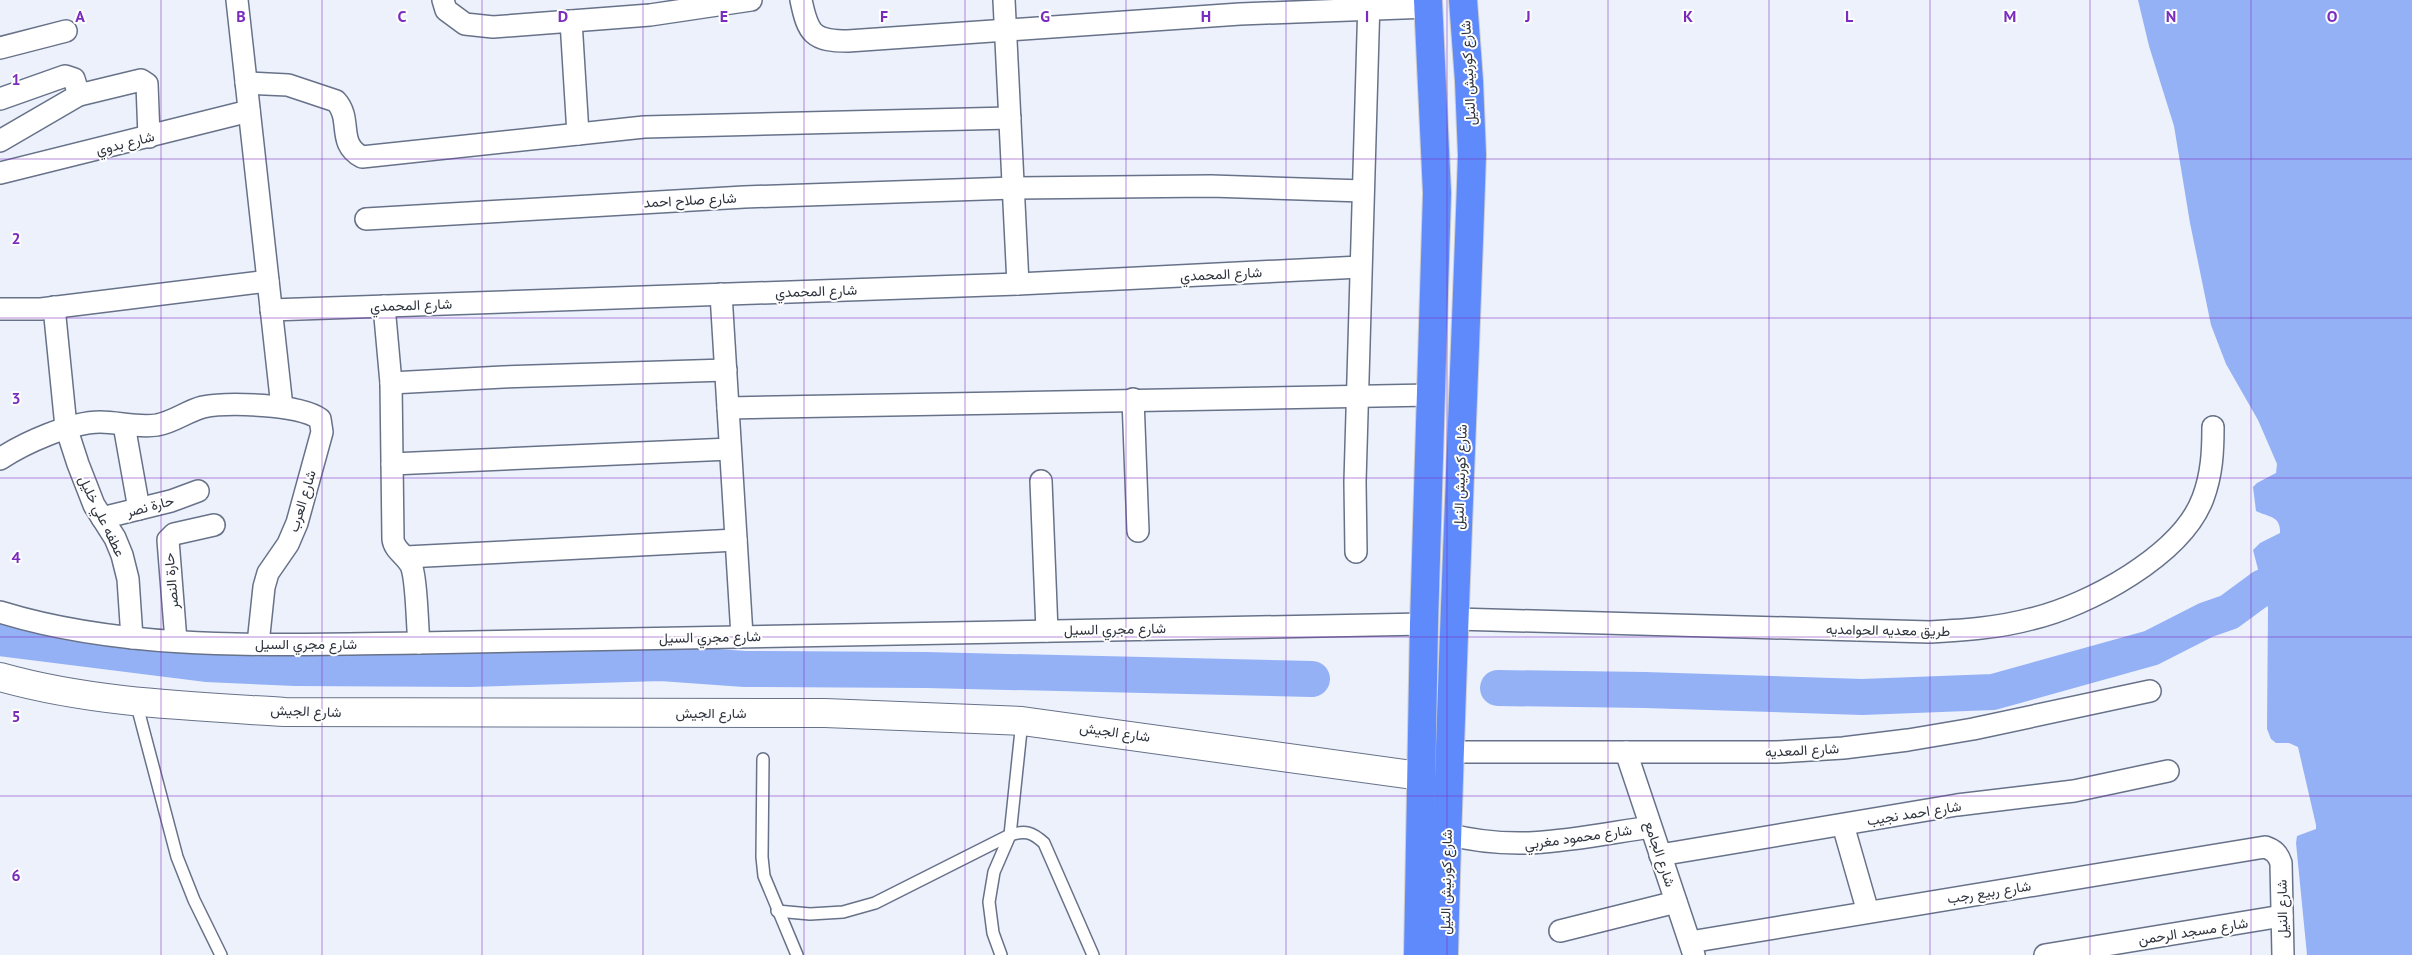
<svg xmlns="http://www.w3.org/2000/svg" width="2412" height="955" font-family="'PT Sans',Vazirmatn,sans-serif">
<rect width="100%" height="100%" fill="#ecf1fc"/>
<path fill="#94b1f6" d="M2138,0H2412V955H2307L2296,843L2297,836L2316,829V825L2298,747L2289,743H2276L2271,739L2267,729L2268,608L2253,550L2260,543L2280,533C2281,515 2267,517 2256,511L2253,487L2257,483L2276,473L2277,464L2258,420L2226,364L2211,325L2190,223L2174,126L2149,46Z"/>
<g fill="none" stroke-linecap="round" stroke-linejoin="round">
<g stroke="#94b1f6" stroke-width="36">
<polyline points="0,638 206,664 296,668 470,669 661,663 745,669 926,670 1312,679"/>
<polyline points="1498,688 1645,690 1862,697 1993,692 2151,648 2206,620 2229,612 2263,587"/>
</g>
<defs>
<g id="lane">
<polyline points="136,702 177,857 194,900 221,955"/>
<polyline points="763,759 762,857 764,876 797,955"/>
<path d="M777,911L810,914L843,912L875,903L1010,835C1025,830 1032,832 1044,843L1093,955"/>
<polyline points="1001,955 993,933 989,902 994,872 1010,835 1022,721"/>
</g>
<g id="street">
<polyline points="237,0 282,407"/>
<polyline points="443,0 446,10 465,24 493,27 650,15 751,0"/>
<path d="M801,0C808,34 813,41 848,41L1240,14L1429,7"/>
<polyline points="1004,0 1018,284"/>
<polyline points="571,21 578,134"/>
<polyline points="0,48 66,31"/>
<path d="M246,83L288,85L336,101C353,120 336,143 362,157L644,127L1010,118"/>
<polyline points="0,99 65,76 74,79 79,95"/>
<polyline points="0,141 79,95 141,80 147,84 149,137"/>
<polyline points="0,173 249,111"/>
<polyline points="366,219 744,197 1013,188 1211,186 1363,191"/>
<polyline points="721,294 742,636"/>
<polyline points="384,306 391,383"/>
<polyline points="54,307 66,427 78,464 94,505 115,538 122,555 128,579 132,638"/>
<polyline points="0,309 41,309 268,281"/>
<polyline points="271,310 1018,284 1360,267"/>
<polyline points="1133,399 1138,531"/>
<polyline points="728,408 1430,395"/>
<polyline points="124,425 139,509"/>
<path d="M0,459C24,443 71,422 100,422C119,422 137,428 157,425C174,422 187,411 203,407C228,402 299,404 320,419L322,432L297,523L288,544L268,573L264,587L258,644"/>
<polyline points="392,464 730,449"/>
<polyline points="1041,481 1047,631"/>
<polyline points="102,518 171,501 198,491"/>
<polyline points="1356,552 1355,482 1369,0"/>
<polyline points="406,557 736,540"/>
<path d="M0,612C133,653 282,644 419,643L1424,624"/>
<path d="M1456,619L1930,632C1964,630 1998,628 2031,619C2088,606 2182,555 2203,498C2212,474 2213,451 2213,427"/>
<polyline points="176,641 168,540 174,534 214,525"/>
<path d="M419,643C417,624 417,584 412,568C408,556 394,551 393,539L391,383L503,377L726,370"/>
<polyline points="1448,752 1777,752 1843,748 1908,740 1973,729 2150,691"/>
<polyline points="1626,752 1694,955"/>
<polyline points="1843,825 1868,912"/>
<path d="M1447,834C1520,853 1577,838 1650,827"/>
<polyline points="1660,855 1957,805 2074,791 2168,771"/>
<polyline points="1560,931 1676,902"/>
<path d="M1690,942L2265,847C2274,850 2278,854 2281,863L2283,955"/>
<polyline points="2045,955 2282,916"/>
</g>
<path id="secondary" d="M0,677C92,703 190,706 285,712L825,713L1022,721L1420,776"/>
<g id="highway">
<polyline points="1418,955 1424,624 1437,193 1428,0"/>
<path d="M1444,955C1450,688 1463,422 1472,155L1469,81L1463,0"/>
</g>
</defs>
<use href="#lane" stroke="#677289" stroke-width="14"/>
<use href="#street" stroke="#677289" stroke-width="24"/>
<use href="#secondary" stroke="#677289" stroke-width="30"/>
<use href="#highway" stroke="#cdced0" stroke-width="30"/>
<use href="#lane" stroke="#fff" stroke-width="11"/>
<use href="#street" stroke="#fff" stroke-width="21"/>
<use href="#secondary" stroke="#fff" stroke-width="28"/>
<use href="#highway" stroke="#5e8afb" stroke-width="28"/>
</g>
<path fill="none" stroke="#7b2cbf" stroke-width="1" stroke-opacity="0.55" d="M161,0V955M322,0V955M482,0V955M643,0V955M804,0V955M965,0V955M1126,0V955M1286,0V955M1447,0V955M1608,0V955M1769,0V955M1930,0V955M2090,0V955M2251,0V955M0,159H2412M0,318H2412M0,478H2412M0,637H2412M0,796H2412"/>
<g text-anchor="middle" stroke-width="4" stroke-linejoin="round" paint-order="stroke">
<g font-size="14" fill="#2d323c" stroke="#fefefe">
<text transform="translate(1468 73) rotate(-93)" y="5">شارع كورنيش النيل</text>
<text transform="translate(125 143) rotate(-14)" y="5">شارع بدوي</text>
<text transform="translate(690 200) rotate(-3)" y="5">شارع صلاح احمد</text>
<text transform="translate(1221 274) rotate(-3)" y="5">شارع المحمدي</text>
<text transform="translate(816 291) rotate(-2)" y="5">شارع المحمدي</text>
<text transform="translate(411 305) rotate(-2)" y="5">شارع المحمدي</text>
<text transform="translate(1460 477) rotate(-88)" y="5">شارع كورنيش النيل</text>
<text transform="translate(302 501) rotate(-73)" y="5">شارع العرب</text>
<text transform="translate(150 506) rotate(-15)" y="5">حارة نصر</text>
<text transform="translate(102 516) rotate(64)" y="5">عطفه علي خليل</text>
<text transform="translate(171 581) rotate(-95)" y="5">حارة النصر</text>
<text transform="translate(1115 629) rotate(-1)" y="5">شارع مجري السيل</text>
<text transform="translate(1888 630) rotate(1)" y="5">طريق معديه الحوامديه</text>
<text transform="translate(710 637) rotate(-1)" y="5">شارع مجري السيل</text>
<text x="306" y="649">شارع مجري السيل</text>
<text transform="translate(306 711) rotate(2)" y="5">شارع الجيش</text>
<text x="711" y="718">شارع الجيش</text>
<text transform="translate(1115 732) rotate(8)" y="5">شارع الجيش</text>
<text transform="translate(1802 750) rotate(-3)" y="5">شارع المعديه</text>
<text transform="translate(1914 813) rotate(-9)" y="5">شارع احمد نجيب</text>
<text transform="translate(1578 837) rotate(-8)" y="5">شارع محمود مغربي</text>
<text transform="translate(1660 854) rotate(71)" y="5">شارع الجامع</text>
<text transform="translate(1446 882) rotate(-89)" y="5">شارع كورنيش النيل</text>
<text transform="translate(1989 892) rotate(-9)" y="5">شارع ربيع رجب</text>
<text transform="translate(2282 909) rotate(-91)" y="5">شارع النيل</text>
<text transform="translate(2193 931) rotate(-9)" y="5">شارع مسجد الرحمن</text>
</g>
</g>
<g font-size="16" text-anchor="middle" font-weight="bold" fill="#7b2cbf" stroke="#fefefe" stroke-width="4" stroke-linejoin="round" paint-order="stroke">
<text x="80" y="22">A</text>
<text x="241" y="22">B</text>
<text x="402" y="22">C</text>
<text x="563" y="22">D</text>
<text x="724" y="22">E</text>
<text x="884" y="22">F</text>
<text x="1045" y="22">G</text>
<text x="1206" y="22">H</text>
<text x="1367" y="22">I</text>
<text x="1528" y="22">J</text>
<text x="1688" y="22">K</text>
<text x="1849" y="22">L</text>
<text x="2010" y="22">M</text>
<text x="2171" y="22">N</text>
<text x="2332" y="22">O</text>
<text x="16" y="85">1</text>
<text x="16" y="244">2</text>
<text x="16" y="404">3</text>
<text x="16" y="563">4</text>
<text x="16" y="722">5</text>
<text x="16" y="881">6</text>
</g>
</svg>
